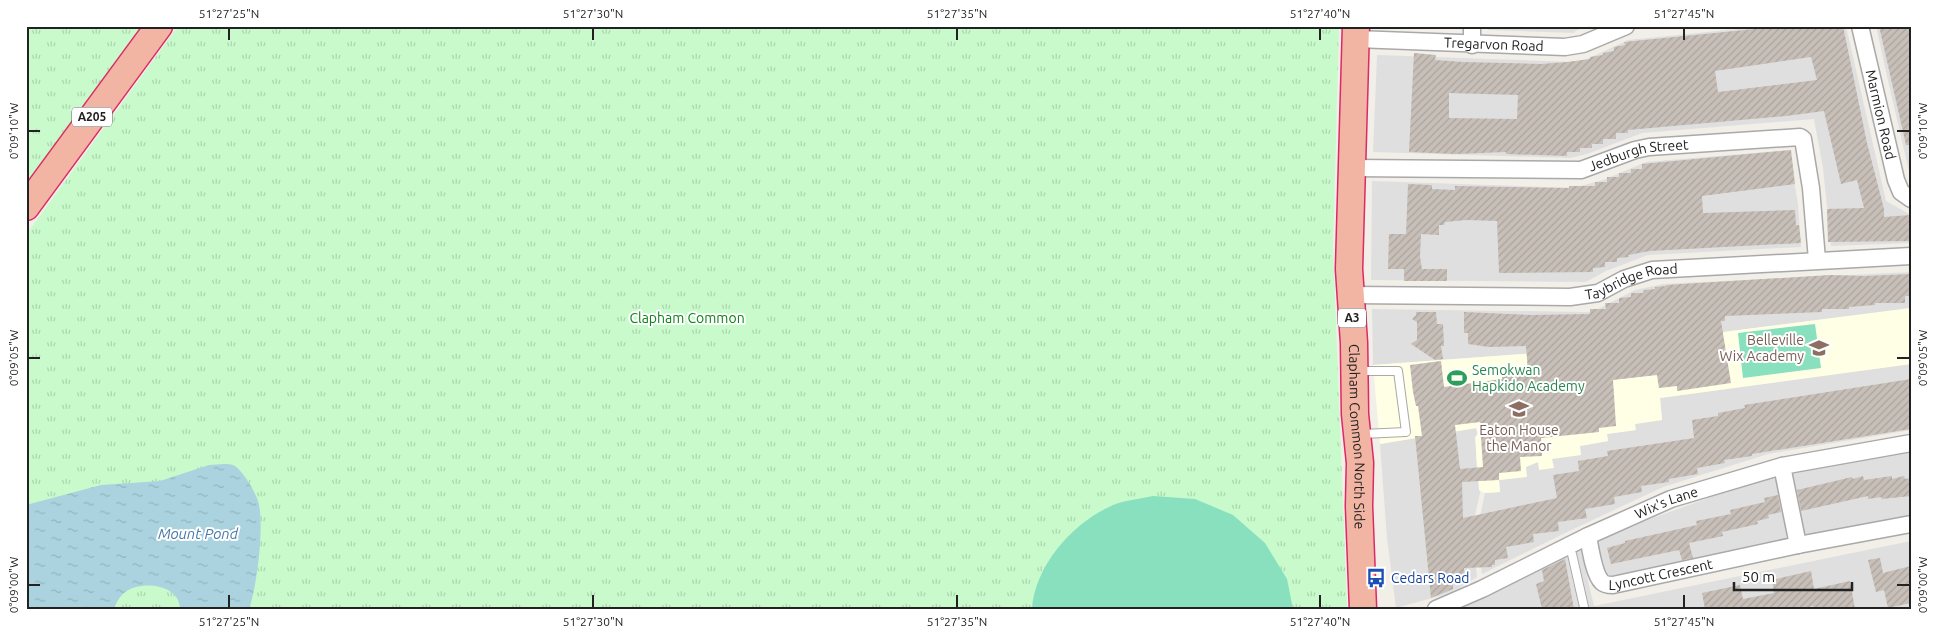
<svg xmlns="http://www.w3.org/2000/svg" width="1937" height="635" font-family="Ubuntu,sans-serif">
<defs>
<pattern id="park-tufts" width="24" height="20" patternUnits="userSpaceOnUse" patternTransform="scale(1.25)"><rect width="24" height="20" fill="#c8facc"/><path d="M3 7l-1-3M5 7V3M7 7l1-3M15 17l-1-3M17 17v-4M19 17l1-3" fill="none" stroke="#acd6af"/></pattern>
<pattern id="water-ripples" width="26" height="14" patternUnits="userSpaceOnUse" patternTransform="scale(1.25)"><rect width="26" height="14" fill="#aad3df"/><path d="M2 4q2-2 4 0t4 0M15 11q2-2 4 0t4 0" fill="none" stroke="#92b5bf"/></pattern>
<pattern id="building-hatch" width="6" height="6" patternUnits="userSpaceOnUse" patternTransform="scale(1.25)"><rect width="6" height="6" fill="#c7bfb8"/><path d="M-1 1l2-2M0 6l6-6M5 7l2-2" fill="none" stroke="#aba49e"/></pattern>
</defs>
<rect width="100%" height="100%" fill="#f2efe9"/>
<g fill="#e0dfdf">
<polygon points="1488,26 1586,26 1574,32 1574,33 1488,30"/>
<polygon points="1767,26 1846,26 1886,201 1911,215 1911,243 1831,246 1823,168 1814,119 1642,133 1587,154 1570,158 1373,152 1377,55 1575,62 1587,59 1628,40"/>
<polygon points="1876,26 1911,26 1911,180 1886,72"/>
<polygon points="1789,150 1798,204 1801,247 1648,255 1606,271 1586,282 1371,280 1372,181 1573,188 1603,180 1646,162"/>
<polygon points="1911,272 1911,308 1591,349 1373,365 1372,309 1587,312 1594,311 1635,290 1663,284"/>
<polygon points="1911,364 1911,430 1768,454 1663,487 1565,533 1482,574 1477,531 1485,493 1500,492 1499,480 1526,477 1525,467 1538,462 1553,468 1552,459 1580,446 1608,441 1607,434 1635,430 1635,424 1662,420 1660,398"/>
<polygon points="1477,428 1476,459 1480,493 1472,529 1477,577 1459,588 1443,595 1396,608 1387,538 1380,444"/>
<polygon points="1904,450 1911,452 1911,518 1802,537 1789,476 1794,468"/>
<polygon points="1775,471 1790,527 1784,542 1611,576 1603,571 1595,549 1600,541 1650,519 1703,500"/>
<polygon points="1911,541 1911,609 1453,609 1580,547 1594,606"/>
</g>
<polygon fill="#ffffe5" points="1911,308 1911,364 1660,398 1662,420 1635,424 1636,430 1607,434 1608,441 1580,446 1581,455 1552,459 1554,468 1539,470 1538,462 1526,467 1527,477 1499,480 1500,492 1485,493 1479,490 1475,437 1478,434 1476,428 1380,444 1373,365 1591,349"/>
<g fill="url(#park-tufts)">
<polygon points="26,26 147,26 26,195"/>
<polygon points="178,26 1339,26 1333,246 1347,609 26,609 26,235"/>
</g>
<g fill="#88e0be">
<polygon points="1815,324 1821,368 1743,378 1738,333"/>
<path d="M1153,496L1195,499L1233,515L1265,543L1287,579L1293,609H1032C1035,565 1073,523 1111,506C1124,500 1140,499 1153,496Z"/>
</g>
<path fill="url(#water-ripples)" d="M224,464C227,464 231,464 235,466C243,471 258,496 259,505C264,529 257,586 249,609H180C180,584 141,580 125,592C120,596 116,603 114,609H26V505L101,485L160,481L209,465Z"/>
<g fill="url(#building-hatch)" fill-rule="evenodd">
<path d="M1785,26H1843L1867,143L1884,209V217L1911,215V241L1828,242L1827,209L1864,208L1857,180L1841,184L1824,111L1786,116L1628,130V133H1616V139H1603V144H1592V148H1580V152H1567V156L1506,154V152L1455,154L1409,152L1414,53L1436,55L1435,60L1463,62L1541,64L1567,62L1590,59V57L1603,55V53L1614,51V47L1625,45L1624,42ZM1811,57L1817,80L1718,92L1715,71ZM1449,93L1518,95L1517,119L1449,118Z"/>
<polygon points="1879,26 1911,26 1911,145 1906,145"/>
<polygon points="1791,150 1795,184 1702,196 1703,213 1795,210 1796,225 1799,225 1801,243 1650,251 1628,255 1629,257 1617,258 1617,262 1605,262 1605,267 1593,268 1593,272 1499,273 1497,221 1467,220 1445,222 1444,225 1439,225 1439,235 1421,234 1420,257 1422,269 1447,269 1447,281 1404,281 1404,269 1388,269 1389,234 1406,234 1408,184 1432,185 1432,189 1455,190 1455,186 1569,188 1569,186 1595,186 1595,182 1607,182 1607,177 1619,177 1619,173 1631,173 1631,169 1642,169 1642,164"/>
<path d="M1911,274V296H1905V303H1875V305L1849,307V309H1822V312L1725,316V321H1721L1731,383L1677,391V386L1659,388L1657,375L1613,380L1616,426L1599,428V432L1541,438L1542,456L1520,457L1521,471L1499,473V480L1462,482L1463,518L1557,498L1553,475L1579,471L1578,461L1608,456L1607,451L1694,438L1692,420L1718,416V413L1745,408L1744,405L1911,379V429L1752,454V456L1724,460L1725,463L1697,468L1698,474L1669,479V482L1641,486L1642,492L1614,497L1615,504L1585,509L1587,518L1558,522L1559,531L1533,534L1534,542L1506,547L1508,558L1495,560V565H1492V567L1464,568L1465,583L1453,584V589L1431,598L1415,436H1422L1418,406H1416L1413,392L1410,365L1441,361L1444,387L1502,379V376L1528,372L1526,346L1489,347L1468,344V333H1464V312L1530,315L1590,314V309H1606L1605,303H1619V298L1631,297V293H1643L1644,290L1655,289V287L1666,286V285L1830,275L1865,276ZM1480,422L1483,467L1460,469L1455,425Z"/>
<polygon points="1416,312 1436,312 1437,324 1443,324 1444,346 1441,346 1443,359 1435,360 1411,344 1417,340 1417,322 1412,319 1416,315"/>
<polygon points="1863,476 1864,480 1892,476 1892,479 1904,476 1905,479 1911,478 1911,496 1882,499 1881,497 1868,499 1868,496 1801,511 1797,490 1852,477 1853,479"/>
<polygon points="1778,495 1781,512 1768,515 1769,518 1757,521 1758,524 1722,532 1723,536 1689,543 1693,558 1682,560 1679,550 1611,564 1607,548 1625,543 1625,541 1697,525 1696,521 1731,514 1730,510 1765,502 1764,498"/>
<polygon points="1880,558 1883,573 1911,566 1911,603 1888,608 1884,590 1876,592 1868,560"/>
<polygon points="1565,559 1574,609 1542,609 1536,584 1544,581 1542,570"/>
<polygon points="1811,571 1814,589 1850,581 1855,609 1814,609 1813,606 1801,609 1705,609 1702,593 1740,585 1743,599 1774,593 1772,580"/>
</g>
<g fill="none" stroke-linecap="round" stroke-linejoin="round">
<defs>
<g id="service">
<polyline points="1358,371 1398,371 1406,432 1362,434"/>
<polyline points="1567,546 1572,554 1584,607"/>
</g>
<g id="minor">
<polyline points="1472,26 1472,45"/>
<path id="s1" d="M1860,26L1896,180L1901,192L1911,199"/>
<path id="s2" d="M1356,39L1565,47L1583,44L1626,26"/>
<path id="s3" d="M1352,168L1581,170L1635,150L1649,147L1800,137L1803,139L1811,188L1817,260"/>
<path id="s4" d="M1350,295L1570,297L1598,293L1624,279L1652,270L1911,256"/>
<path id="s5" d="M1588,536C1590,547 1594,575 1602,582C1605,585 1609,585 1613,585L1798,545L1782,466"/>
<polyline points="1798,545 1911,524"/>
<path id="s6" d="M1436,609L1482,589L1588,536L1671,499L1782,466L1911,443"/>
</g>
<g id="trunk">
<path id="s7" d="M1356,26L1349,269L1354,343L1355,414L1360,463L1359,506L1363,609"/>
<polyline points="26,207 159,26"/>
</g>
</defs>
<use href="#service" stroke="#a9a9a9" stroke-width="10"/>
<use href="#minor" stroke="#a9a9a9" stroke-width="19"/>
<use href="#trunk" stroke="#dc2a67" stroke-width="29"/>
<use href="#service" stroke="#fff" stroke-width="8"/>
<use href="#minor" stroke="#fff" stroke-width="16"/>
<use href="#trunk" stroke="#f2b4a3" stroke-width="26"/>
</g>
<path fill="none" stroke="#222" stroke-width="2" d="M229,28V40M593,28V40M957,28V40M1320,28V40M1684,28V40M28,131H40M1897,131H1910M28,358H40M1897,358H1910M28,585H40M1897,585H1910M229,595V608M593,595V608M957,595V608M1320,595V608M1684,595V608"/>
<defs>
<symbol id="school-bare" viewBox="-9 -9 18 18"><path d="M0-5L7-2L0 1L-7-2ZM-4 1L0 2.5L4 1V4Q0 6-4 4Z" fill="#8d6e63" stroke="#fff" stroke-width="2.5" paint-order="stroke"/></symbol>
<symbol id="stadium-bare" viewBox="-9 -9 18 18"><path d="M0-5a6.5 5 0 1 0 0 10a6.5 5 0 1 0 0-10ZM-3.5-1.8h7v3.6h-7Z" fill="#2e9e5b" stroke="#fff" stroke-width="2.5" paint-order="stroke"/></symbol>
<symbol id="bus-bare" viewBox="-9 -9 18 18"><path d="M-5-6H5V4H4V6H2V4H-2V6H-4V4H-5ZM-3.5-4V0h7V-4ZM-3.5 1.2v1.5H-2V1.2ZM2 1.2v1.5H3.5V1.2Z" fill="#1a4fb4" stroke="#fff" stroke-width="2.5" paint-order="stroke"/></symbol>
</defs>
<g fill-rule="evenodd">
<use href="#school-bare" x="1805" y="334" width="28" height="28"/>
<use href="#stadium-bare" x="1443" y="364" width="28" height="28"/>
<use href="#school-bare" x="1505" y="395" width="28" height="28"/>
<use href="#bus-bare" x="1362" y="564" width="28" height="28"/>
</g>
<g text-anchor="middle" stroke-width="4" stroke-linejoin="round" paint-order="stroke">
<g fill="#fff" stroke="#646464" stroke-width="1">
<rect x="72" y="107.5" width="40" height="19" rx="4"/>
<rect x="1338" y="308.5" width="28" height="19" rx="4"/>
</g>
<g font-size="12" font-weight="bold" fill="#222">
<text x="92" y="121">A205</text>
<text x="1352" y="322">A3</text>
</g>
<g font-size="14" fill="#222" stroke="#fff">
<text dy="5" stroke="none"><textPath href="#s2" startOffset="138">Tregarvon Road</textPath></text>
<text dy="5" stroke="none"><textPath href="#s1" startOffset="91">Marmion Road</textPath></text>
<text dy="5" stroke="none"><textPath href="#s3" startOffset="289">Jedburgh Street</textPath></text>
<text dy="5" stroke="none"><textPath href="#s4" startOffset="284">Taybridge Road</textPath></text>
<text dy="5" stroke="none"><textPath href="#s7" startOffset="411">Clapham Common North Side</textPath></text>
<text dy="5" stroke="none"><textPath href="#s6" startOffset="254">Wix's Lane</textPath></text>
<text dy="5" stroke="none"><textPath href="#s5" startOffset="109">Lyncott Crescent</textPath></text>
</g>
<g font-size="14" fill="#0c8416" stroke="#fff">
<text x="687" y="323">Clapham Common</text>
</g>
<g font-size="14" fill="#785e54" stroke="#fff" text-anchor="end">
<text x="1804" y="345">Belleville<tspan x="1804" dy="16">Wix Academy</tspan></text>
<text x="1519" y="435" text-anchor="middle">Eaton House<tspan x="1519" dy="16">the Manor</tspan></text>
</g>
<g font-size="14" fill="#27864d" stroke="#fff" text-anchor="start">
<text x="1472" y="375">Semokwan<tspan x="1472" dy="16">Hapkido Academy</tspan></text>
</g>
<g font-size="14" fill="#164399" stroke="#fff" text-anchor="start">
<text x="1391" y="583">Cedars Road</text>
</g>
<g font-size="15" font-style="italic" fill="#4a7aab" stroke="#fff">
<text x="198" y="539">Mount Pond</text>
</g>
</g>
<rect width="1937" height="635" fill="none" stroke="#ffffff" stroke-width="55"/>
<path d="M1734 582v8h118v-8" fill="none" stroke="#222222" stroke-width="2.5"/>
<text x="1742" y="582" font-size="15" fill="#222222" stroke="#ffffff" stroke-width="4" paint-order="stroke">50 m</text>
<rect x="28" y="28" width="1882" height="580" fill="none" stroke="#222" stroke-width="2"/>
<g font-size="12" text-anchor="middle" fill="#222">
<text x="229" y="18">51°27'25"N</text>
<text x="593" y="18">51°27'30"N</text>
<text x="957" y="18">51°27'35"N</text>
<text x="1320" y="18">51°27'40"N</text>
<text x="1684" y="18">51°27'45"N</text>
<text transform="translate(1923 131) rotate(-90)" y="4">0°09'10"W</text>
<text transform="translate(14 131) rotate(-90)" y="4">0°09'10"W</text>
<text transform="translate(1923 358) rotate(-90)" y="4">0°09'05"W</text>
<text transform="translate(14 358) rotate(-90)" y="4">0°09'05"W</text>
<text transform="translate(1923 585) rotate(-90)" y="4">0°09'00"W</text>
<text transform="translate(14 585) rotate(-90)" y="4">0°09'00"W</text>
<text x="229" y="626">51°27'25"N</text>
<text x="593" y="626">51°27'30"N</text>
<text x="957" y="626">51°27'35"N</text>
<text x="1320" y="626">51°27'40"N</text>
<text x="1684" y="626">51°27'45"N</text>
</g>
</svg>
